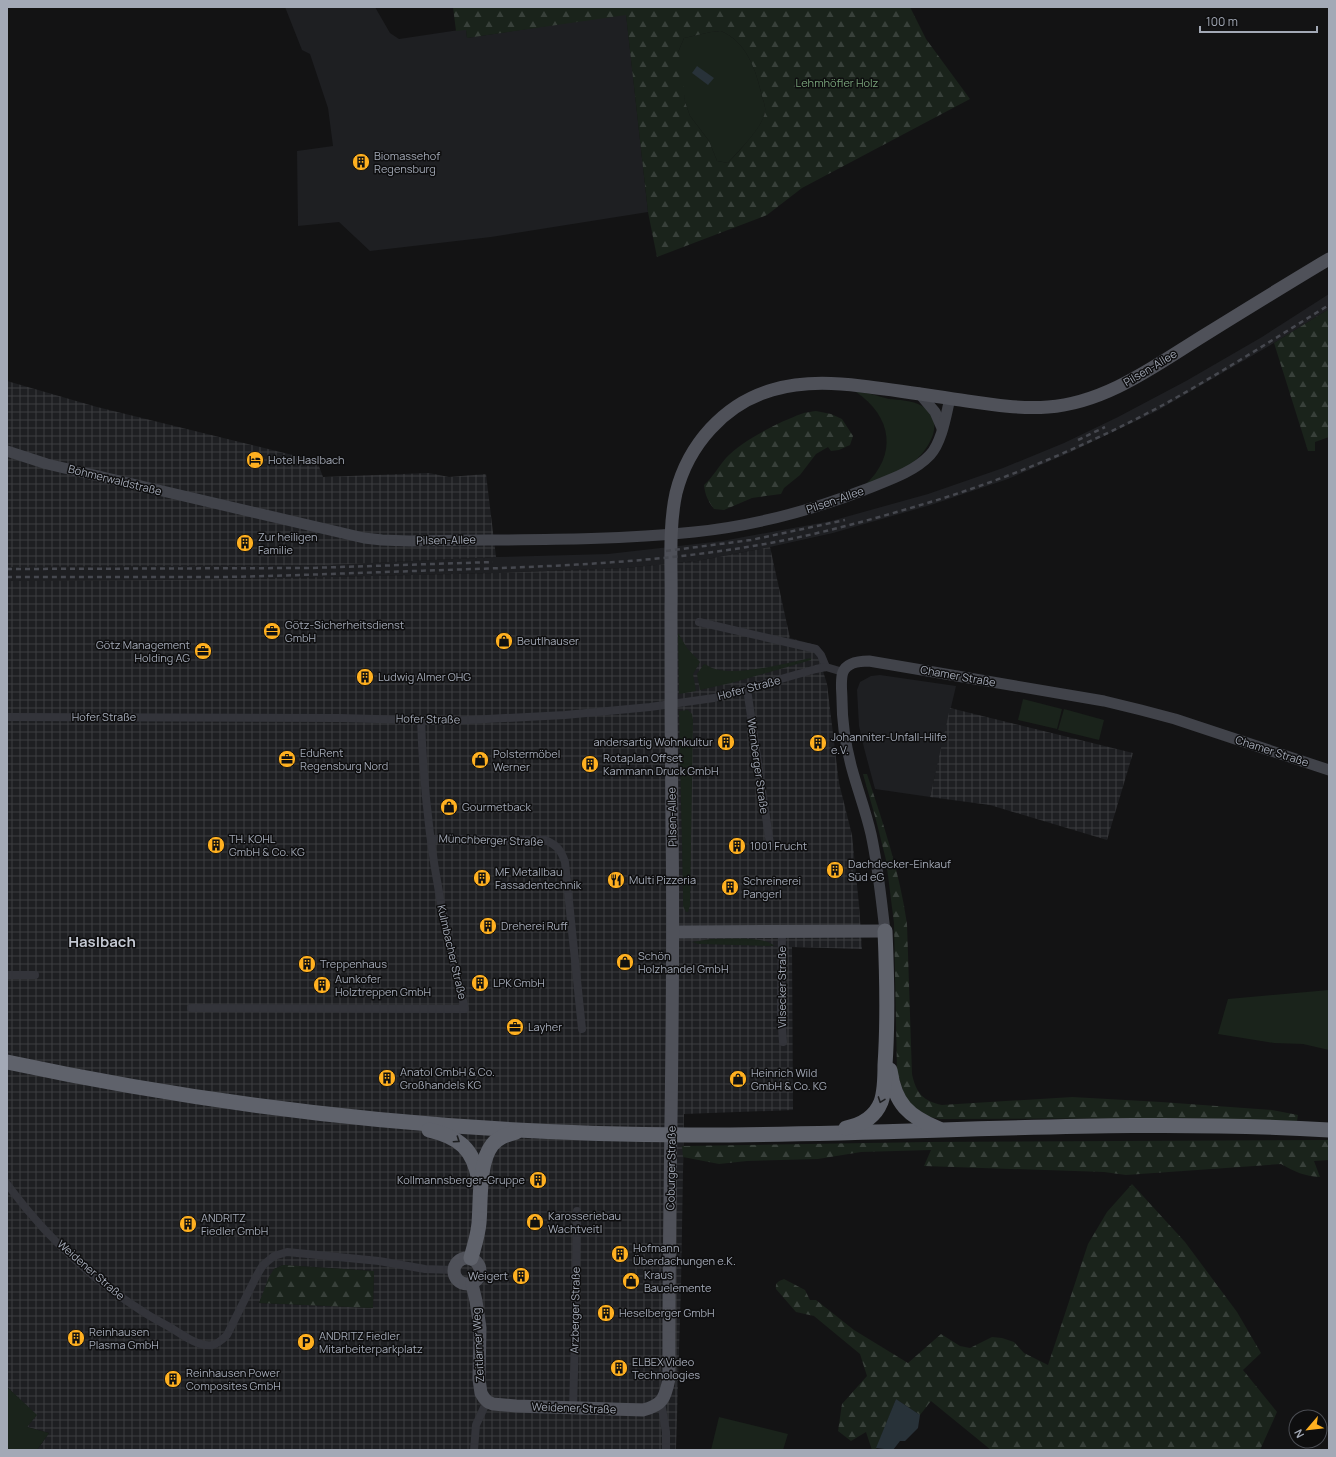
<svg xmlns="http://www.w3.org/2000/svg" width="1336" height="1457" font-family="Manrope,sans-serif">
<defs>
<pattern id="industrial-grid" width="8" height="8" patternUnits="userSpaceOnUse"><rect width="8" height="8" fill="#1e1f22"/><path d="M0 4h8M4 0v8" fill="none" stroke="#3c3d40"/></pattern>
<pattern id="forest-firs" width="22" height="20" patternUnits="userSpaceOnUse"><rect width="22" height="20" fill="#1a231b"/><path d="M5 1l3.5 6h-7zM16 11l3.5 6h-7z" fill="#38403a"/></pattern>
</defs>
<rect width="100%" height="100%" fill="#131314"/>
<g fill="#1e1f22">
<polygon points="285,7 375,7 390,33 399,39 466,29 467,38 626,14 648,212 491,237 370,251 339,222 298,226 297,151 333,146 328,108 310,54 302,50"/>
<polygon points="1329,294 1329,309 1274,343 1157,411 1069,453 1008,479 931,505 833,533 770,547 697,561 626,568 497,573 329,577 169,580 7,581 7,567 329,565 496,557 608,554 722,541 831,521 928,494 1003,468 1064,443 1118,417 1186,381 1262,337"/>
<polygon points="880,675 956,686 930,797 875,789 864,748 859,726 857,690 860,682 871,676"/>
</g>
<g fill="url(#industrial-grid)" fill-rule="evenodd">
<polygon points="7,381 97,407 317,461 323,477 429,473 449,477 486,474 496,557 329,565 7,567"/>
<path d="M770,547L790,638L815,645L827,684L839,783L852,835L859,905L862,949L792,947L793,1110L684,1114L681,1286L676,1450H37L49,1433L27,1427L36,1415L7,1387V581L169,580L329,577L497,573L626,568L697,561ZM283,1265L374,1271L373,1308L259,1303L274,1269Z"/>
<polygon points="950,708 1133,753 1107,840 990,805 930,797"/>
</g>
<g fill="#1a231b">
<path d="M721,31C747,42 756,70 762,96C763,100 766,107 765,111C764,127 738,151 728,163L717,161L709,141L690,116L685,102L678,52L684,38L711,32Z"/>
<path d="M856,392C869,392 877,396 889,399C899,400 912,400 922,406C948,421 928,452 910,465C896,474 880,479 865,485C898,455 892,416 856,392Z"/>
<polygon points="678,633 687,648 700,662 693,674 696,691 679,694"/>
<path d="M811,658V660L735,682L700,690L697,674L704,664C707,665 711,668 715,669C740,676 786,663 811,658Z"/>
<polygon points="1023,699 1062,709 1057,729 1018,720"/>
<polygon points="1064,709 1104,720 1099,740 1058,730"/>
<polygon points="688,710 692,714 693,720 690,905 688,912 686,912 683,906 683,892 679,711"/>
<path d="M711,939C724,939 767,936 774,946L699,944L692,942Z"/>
<polygon points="1329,990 1329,1050 1303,1044 1274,1043 1218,1034 1228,999"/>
<polygon points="7,1387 37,1415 27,1427 49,1433 37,1450 7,1450"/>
<polygon points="719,1417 788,1434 783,1450 711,1450"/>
</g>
<g fill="url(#forest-firs)" fill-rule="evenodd">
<path d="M453,7H910L926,39L970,99L802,188L767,215L657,257L648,212L626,15L467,38L466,30L456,31ZM721,31C747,42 756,70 762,96C763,100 766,107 765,111C764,126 738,152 728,163L717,161L709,141L690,116L685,102L681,56L678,52L684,38L711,32Z"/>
<polygon points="1329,309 1329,437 1315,442 1315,451 1308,451 1274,343"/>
<path d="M816,411L831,414L842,419L853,436L850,445L839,450L831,451L828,447L816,454L800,475L784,488L781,494L752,498L724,510L714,509C708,501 705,495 704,485C713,477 718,467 726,458C741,441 779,422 801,414C806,412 811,412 816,411Z"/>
<path d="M863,774H867C883,823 900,873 907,924L912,1074C916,1093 923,1101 942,1105L1072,1097L1161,1102L1272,1110L1298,1115L1297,1121L1176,1118L940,1119L930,1117L907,1103L897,1072L894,923L886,860L876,820Z"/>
<path d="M1329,1140V1160L1314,1161L1320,1177C1304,1176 1295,1172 1281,1164L1126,1175L1104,1172L924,1166L931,1150L861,1152L818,1159L747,1161L719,1164L683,1157L682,1146L928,1142Z"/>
<path d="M1132,1184L1185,1242L1237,1312L1261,1353L1243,1370L1277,1412L1260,1450H991L931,1401L920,1415L896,1399L876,1450H872L866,1432L851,1441L838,1431L842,1404L867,1376L860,1354L814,1316L796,1312L776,1289C775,1282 779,1281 784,1279L805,1290L810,1300H816L854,1330L908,1363L941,1334L960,1346L970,1348L992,1337L1002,1338L1014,1342L1024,1353L1048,1365L1088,1244L1107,1212Z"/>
<polygon points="283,1265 374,1271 373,1308 259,1303 269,1277 274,1269"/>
</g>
<g fill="#283239">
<polygon points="697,66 714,78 708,85 692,73"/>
<polygon points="896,1399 920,1415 918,1428 905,1441 900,1441 893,1450 876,1448"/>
</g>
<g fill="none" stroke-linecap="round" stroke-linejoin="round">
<g stroke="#33343a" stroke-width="8">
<polyline points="699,622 816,649 821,655 826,667"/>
<polyline points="747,689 770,844"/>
<polyline points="7,717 340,718 449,721 565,715 650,707 714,698 816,669 826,667 843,672"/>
<path d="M431,839L545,840C557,845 561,850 565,862L582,1029"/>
<polyline points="782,932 781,1011 783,1042"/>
<polyline points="7,975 35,975"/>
<path d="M191,1008L465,1009C456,972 447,935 440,898C429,839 423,779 421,719"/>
<path d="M7,1184C43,1233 90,1278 142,1311C152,1318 163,1323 173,1329C184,1336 199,1347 212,1345C218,1344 223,1339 227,1335L257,1275L263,1265L274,1256L287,1252L379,1261L425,1269L454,1270"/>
<polyline points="661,1402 666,1432 666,1450"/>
<polyline points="573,1409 575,1336 577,1211"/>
<polyline points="474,1450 476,1425 487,1401"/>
</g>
<g stroke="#41434a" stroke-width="11">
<polyline points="919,393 935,412 942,428"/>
<path d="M7,451L47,464L364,538L382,540L409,541C504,539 599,542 694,532C751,526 810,511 864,490C886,481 913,473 930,455C942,442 946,415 950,398"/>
<path d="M885,931C881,898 878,866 871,834C866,812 858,791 852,769C846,747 842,723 842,700C842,691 840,680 843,672C847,662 860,661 869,661L1104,701L1141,710L1175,719L1329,770"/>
</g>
<g stroke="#4f5159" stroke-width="13">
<polyline points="674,932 885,931"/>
<circle cx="467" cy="1271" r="13"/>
<path d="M472,1284L476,1301L480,1328L479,1379L481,1393L484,1398L488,1402L493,1404L516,1406L643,1410C663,1405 665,1398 669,1379C668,1195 675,1012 672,829C671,755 671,682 671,608C672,570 668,530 676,493C688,445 724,404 772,390C801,381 831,382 861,386C897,390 932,396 967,401C994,405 1021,409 1048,407C1106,403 1156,365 1203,336C1245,310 1287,284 1329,259"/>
</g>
<g stroke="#5f626b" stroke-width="15">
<path d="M7,1062C231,1110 460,1134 689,1135C902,1136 1116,1117 1329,1130"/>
<path d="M890,1070C895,1104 908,1116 939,1129"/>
<path d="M846,1128C861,1125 875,1117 881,1102C885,1091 885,1077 885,1065C888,1021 887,976 885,931"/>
<path d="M429,1130C459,1137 474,1149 479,1181"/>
<path d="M471,1258C474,1247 478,1235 479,1223C481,1201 478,1163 492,1145C498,1137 506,1135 516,1132"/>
</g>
<g stroke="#46484f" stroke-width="2.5" stroke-dasharray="5 4" stroke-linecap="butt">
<polyline points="1078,440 1105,427"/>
<polyline points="666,551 751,540 845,520"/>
<polyline points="7,569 310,568 493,562"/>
<path d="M7,577C78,577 150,577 221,577C286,576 350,573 415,571C528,567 641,565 753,546C814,536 874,519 934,501C1012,477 1090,444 1163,405C1219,374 1274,339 1329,305"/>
</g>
</g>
<defs><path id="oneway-chevron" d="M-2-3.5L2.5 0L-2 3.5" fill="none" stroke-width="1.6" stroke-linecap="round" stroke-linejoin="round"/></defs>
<g stroke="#1e1f21">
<use href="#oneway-chevron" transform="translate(881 1100) rotate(110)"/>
<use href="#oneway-chevron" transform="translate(457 1140) rotate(34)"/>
</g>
<defs>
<symbol id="building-disc" viewBox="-11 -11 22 22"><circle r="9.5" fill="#ffb020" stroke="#0e0e0f"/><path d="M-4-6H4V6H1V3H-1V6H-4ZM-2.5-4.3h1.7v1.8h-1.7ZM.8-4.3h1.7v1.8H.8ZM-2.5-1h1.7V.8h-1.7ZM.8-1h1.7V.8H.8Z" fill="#111"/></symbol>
<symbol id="hotel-disc" viewBox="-11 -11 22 22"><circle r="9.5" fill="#ffb020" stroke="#0e0e0f"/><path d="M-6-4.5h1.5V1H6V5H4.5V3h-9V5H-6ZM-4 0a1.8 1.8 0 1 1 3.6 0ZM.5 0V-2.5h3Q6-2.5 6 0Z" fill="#111"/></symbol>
<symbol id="office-disc" viewBox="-11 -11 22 22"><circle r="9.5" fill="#ffb020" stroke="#0e0e0f"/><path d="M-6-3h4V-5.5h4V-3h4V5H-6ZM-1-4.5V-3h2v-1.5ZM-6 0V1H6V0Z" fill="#111"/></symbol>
<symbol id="shop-disc" viewBox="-11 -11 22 22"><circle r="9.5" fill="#ffb020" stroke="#0e0e0f"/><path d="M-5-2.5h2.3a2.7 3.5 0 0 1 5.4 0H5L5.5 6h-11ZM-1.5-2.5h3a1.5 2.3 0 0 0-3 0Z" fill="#111"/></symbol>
<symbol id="restaurant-disc" viewBox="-11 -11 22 22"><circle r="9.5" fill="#ffb020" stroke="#0e0e0f"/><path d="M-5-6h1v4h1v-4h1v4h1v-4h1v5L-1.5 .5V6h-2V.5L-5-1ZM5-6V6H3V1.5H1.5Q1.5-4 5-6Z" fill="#111"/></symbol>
<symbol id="parking-disc" viewBox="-11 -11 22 22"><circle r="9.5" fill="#ffb020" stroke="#0e0e0f"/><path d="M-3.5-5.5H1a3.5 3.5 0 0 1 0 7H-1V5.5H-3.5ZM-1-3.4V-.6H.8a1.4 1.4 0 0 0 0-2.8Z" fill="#111"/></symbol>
</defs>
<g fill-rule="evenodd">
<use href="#building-disc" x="351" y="152" width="20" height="20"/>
<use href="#hotel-disc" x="245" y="450" width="20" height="20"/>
<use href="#building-disc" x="235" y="533" width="20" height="20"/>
<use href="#office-disc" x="262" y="621" width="20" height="20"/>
<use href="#shop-disc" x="494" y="631" width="20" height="20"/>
<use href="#office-disc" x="193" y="641" width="20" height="20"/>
<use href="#building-disc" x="355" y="667" width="20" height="20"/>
<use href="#building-disc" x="716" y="732" width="20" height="20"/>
<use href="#building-disc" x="808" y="733" width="20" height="20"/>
<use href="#office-disc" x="277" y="749" width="20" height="20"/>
<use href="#shop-disc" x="470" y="750" width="20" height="20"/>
<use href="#building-disc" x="580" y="754" width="20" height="20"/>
<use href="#shop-disc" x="439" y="797" width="20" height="20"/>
<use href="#building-disc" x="206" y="835" width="20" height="20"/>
<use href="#building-disc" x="727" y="836" width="20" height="20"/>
<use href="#building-disc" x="825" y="860" width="20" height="20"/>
<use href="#building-disc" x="472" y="868" width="20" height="20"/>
<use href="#restaurant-disc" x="606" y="870" width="20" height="20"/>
<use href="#building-disc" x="720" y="877" width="20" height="20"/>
<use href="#building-disc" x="478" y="916" width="20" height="20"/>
<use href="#shop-disc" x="615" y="952" width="20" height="20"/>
<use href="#building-disc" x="297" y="954" width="20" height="20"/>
<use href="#building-disc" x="470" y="973" width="20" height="20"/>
<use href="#building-disc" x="312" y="975" width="20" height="20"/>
<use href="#office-disc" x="505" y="1017" width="20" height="20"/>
<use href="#building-disc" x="377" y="1068" width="20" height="20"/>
<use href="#shop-disc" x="728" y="1069" width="20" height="20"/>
<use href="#building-disc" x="528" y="1170" width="20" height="20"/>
<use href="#shop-disc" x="525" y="1212" width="20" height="20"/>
<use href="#building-disc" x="178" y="1214" width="20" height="20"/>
<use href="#building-disc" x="610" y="1244" width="20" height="20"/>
<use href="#building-disc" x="511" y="1266" width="20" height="20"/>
<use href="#shop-disc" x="621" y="1271" width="20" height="20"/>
<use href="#building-disc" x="596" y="1303" width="20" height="20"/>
<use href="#building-disc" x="66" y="1328" width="20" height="20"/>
<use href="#parking-disc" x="296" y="1332" width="20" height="20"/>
<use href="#building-disc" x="609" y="1358" width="20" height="20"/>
<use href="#building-disc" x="163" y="1369" width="20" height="20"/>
</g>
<g text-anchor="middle" stroke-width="3" stroke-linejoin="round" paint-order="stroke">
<g font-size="11" fill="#78a37a" stroke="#0e0e0f">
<text x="837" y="87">Lehmhöfler Holz</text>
</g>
<g font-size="11" fill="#a3a9b6" stroke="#0e0e0f" text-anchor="start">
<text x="374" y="160">Biomassehof<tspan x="374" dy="13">Regensburg</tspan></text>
<text x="268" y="464">Hotel Haslbach</text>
<text x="258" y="541">Zur heiligen<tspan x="258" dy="13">Familie</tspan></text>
<text x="285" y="629">Götz-Sicherheitsdienst<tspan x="285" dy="13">GmbH</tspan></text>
<text x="517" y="645">Beutlhauser</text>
<text x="190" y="649" text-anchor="end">Götz Management<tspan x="190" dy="13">Holding AG</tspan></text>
<text x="378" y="681">Ludwig Almer OHG</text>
<text x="831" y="741">Johanniter-Unfall-Hilfe<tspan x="831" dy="13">e.V.</tspan></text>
<text x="713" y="746" text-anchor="end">andersartig Wohnkultur</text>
<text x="300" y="757">EduRent<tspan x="300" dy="13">Regensburg Nord</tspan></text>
<text x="493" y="758">Polstermöbel<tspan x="493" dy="13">Werner</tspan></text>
<text x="603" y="762">Rotaplan Offset<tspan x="603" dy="13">Kammann Druck GmbH</tspan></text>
<text x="462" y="811">Gourmetback</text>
<text x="229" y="843">TH. KOHL<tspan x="229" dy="13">GmbH &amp; Co. KG</tspan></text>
<text x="750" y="850">1001 Frucht</text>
<text x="848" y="868">Dachdecker-Einkauf<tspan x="848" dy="13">Süd eG</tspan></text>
<text x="495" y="876">MF Metallbau<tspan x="495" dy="13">Fassadentechnik</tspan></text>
<text x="629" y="884">Multi Pizzeria</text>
<text x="743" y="885">Schreinerei<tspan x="743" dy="13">Pangerl</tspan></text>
<text x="501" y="930">Dreherei Ruff</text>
<text x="638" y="960">Schön<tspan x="638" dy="13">Holzhandel GmbH</tspan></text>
<text x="320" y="968">Treppenhaus</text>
<text x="335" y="983">Aunkofer<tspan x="335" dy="13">Holztreppen GmbH</tspan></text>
<text x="493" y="987">LPK GmbH</text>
<text x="528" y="1031">Layher</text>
<text x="400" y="1076">Anatol GmbH &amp; Co.<tspan x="400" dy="13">Großhandels KG</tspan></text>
<text x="751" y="1077">Heinrich Wild<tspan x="751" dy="13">GmbH &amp; Co. KG</tspan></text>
<text x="525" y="1184" text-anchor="end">Kollmannsberger-Gruppe</text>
<text x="548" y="1220">Karosseriebau<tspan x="548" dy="13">Wachtveitl</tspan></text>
<text x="201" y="1222">ANDRITZ<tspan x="201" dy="13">Fiedler GmbH</tspan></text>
<text x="633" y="1252">Hofmann<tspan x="633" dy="13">Überdachungen e.K.</tspan></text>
<text x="644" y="1279">Kraus<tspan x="644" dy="13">Bauelemente</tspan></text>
<text x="508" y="1280" text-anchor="end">Weigert</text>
<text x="619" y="1317">Heselberger GmbH</text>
<text x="89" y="1336">Reinhausen<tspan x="89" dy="13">Plasma GmbH</tspan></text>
<text x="319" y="1340">ANDRITZ Fiedler<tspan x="319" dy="13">Mitarbeiterparkplatz</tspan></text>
<text x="632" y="1366">ELBEX Video<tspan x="632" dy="13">Technologies</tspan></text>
<text x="186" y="1377">Reinhausen Power<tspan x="186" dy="13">Composites GmbH</tspan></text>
</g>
<g font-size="11" fill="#a3a9b6" stroke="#0e0e0f">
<text transform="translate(1150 368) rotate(-31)" y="4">Pilsen-Allee</text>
<text transform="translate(115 480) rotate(14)" y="4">Böhmerwaldstraße</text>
<text transform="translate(835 500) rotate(-19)" y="4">Pilsen-Allee</text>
<text transform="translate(446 540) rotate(-1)" y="4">Pilsen-Allee</text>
<text transform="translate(958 676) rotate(10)" y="4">Chamer Straße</text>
<text transform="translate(749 688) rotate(-15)" y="4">Hofer Straße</text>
<text x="104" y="721">Hofer Straße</text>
<text transform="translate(428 719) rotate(1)" y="4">Hofer Straße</text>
<text transform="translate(1272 751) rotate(18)" y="4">Chamer Straße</text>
<text transform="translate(758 766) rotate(82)" y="4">Wernberger Straße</text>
<text transform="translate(672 817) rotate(-91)" y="4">Pilsen-Allee</text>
<text transform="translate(491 840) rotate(2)" y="4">Münchberger Straße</text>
<text transform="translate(452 952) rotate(77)" y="4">Kulmbacher Straße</text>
<text transform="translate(782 987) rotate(-90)" y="4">Vilsecker Straße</text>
<text transform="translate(671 1168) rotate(-89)" y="4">Coburger Straße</text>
<text transform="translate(91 1270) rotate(41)" y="4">Weidener Straße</text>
<text transform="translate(575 1310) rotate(-89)" y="4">Arzberger Straße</text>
<text transform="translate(478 1345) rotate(-93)" y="4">Zeitlarner Weg</text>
<text transform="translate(574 1408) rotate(2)" y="4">Weidener Straße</text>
</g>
<g font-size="15" font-weight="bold" fill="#c4c8d2" stroke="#0e0e0f">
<text x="102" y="947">Haslbach</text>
</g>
</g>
<rect width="1336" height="1457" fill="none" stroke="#a3a9b6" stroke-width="16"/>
<g transform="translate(1308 1429) rotate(242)"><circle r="19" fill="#0e0e0f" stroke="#4a4c52"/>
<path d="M0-3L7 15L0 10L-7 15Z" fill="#ffb020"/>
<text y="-6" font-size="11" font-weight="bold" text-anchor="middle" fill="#a3a9b6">N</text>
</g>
<path d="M1200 26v6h117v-6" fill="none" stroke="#a3a9b6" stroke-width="2"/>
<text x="1206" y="26" font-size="12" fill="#a3a9b6" stroke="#0e0e0f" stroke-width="3" paint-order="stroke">100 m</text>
</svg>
